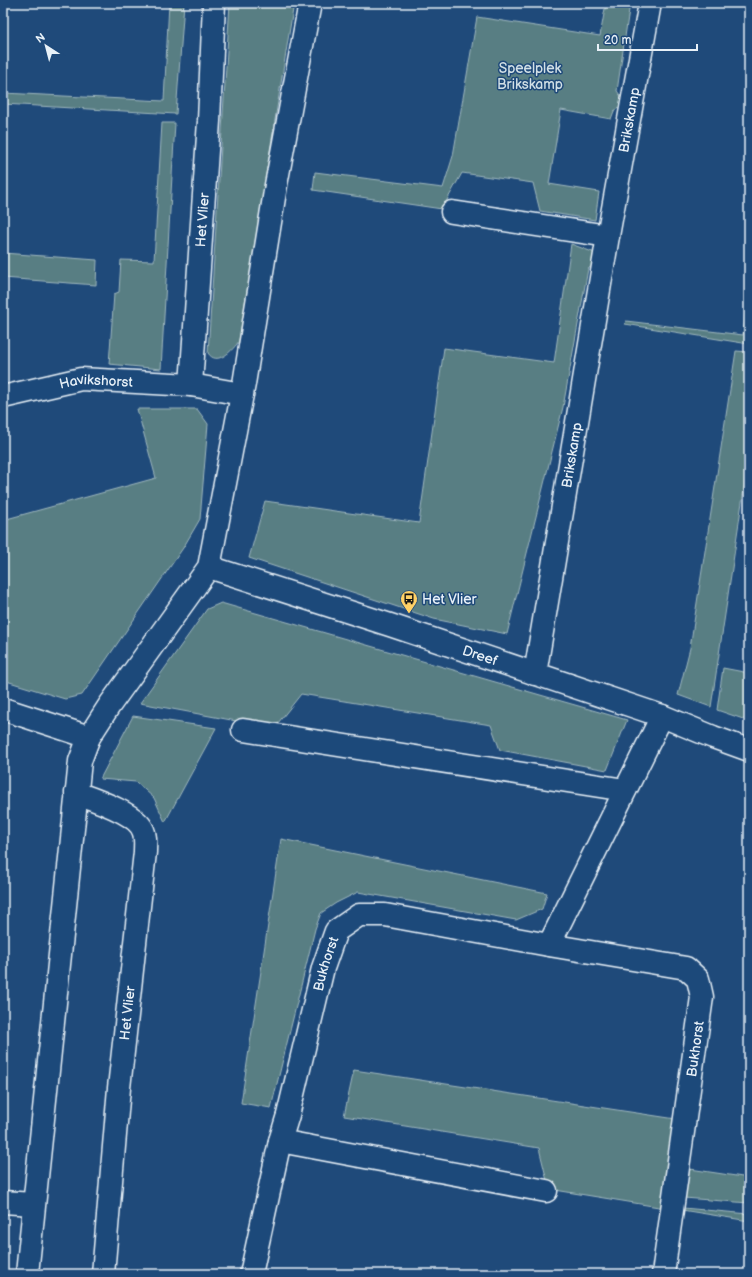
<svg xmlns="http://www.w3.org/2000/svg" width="752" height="1277" font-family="'Balsamiq Sans',sans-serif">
<rect width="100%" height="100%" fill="#1f4a7a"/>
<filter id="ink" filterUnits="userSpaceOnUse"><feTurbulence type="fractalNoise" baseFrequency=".025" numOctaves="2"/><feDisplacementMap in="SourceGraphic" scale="8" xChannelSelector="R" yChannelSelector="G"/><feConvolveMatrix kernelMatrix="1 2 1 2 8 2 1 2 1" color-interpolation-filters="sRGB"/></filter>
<g filter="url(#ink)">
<g fill="#587e83" stroke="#a0b8be">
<polygon points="169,3 184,3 176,114 3,104 3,93 164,101"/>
<path d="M230,3H294L239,341C233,350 217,367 208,353Z"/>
<polygon points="606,3 630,3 617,91 623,99 623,105 614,111 611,119 561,110 549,184 599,192 595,220 540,211 533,183 462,173 442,209 313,190 315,172 443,188 453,156 477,17 600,36"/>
<polygon points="162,123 175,123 161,369 109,364 114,294 119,292 121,260 154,261"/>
<polygon points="571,244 595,253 596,263 588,269 563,407 507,634 434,619 249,558 265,501 419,523 444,348 554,363"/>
<polygon points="3,253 97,260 96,285 3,278"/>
<polygon points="746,309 749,309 749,344 625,324 626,321 743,335"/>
<polygon points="736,351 749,352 749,456 711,707 678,695 690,648"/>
<polygon points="137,409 197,409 208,424 200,519 183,548 82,695 65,699 3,680 3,520 156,478"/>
<polygon points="221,603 627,720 607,770 500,750 491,725 301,694 274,728 140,703 207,609"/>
<polygon points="723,668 749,673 749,721 717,710"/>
<polygon points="133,716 216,728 165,822 154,798 136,782 100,779"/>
<polygon points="281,839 547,893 542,909 516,920 358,892 336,903 321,913 315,929 271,1108 241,1103"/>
<polygon points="354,1070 676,1119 665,1208 549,1189 539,1148 344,1116"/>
<polygon points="690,1169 749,1178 749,1203 684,1198"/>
<polygon points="683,1208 749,1214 749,1221 682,1210"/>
</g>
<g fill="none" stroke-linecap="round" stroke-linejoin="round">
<defs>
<g id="minor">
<polyline points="214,3 209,121 191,385 242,394"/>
<polyline points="452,212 608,236"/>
<path id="s1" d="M3,397L81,379L191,385"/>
<path id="s2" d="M209,567L390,625L662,716L713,737L749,750"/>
<path id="s3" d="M535,674L608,236L650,3"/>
<polyline points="3,709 89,737"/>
<polyline points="243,730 625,790"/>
<path d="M76,793C93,799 140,814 144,833C146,839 145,846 145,852L119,1088L103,1274"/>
<polyline points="549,945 662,716"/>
<polyline points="280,1141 546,1191"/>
<polyline points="3,1202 33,1204"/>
<polyline points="27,1274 80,761 89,737 109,706 209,567 244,384 276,185 310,3"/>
<path id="s4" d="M251,1274L280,1141L288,1115L323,968L336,931L359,915H385L549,945L686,968L698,979L702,997L663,1274"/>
</g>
</defs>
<use href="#minor" stroke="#e8f1f8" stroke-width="25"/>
<use href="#minor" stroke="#1f4a7a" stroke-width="22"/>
</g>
</g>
<defs>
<symbol id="bus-pin" viewBox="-11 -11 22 30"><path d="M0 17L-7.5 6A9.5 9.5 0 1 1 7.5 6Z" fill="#ffd166" stroke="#1f4a7a"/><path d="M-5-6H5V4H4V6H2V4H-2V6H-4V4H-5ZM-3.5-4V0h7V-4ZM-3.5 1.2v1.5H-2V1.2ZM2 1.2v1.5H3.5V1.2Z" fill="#111"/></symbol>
</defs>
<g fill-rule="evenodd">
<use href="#bus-pin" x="399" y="589" width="20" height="27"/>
</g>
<g text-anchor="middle" stroke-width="3" stroke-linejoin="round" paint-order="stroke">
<g font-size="14" fill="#d2e0e6" stroke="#1f4a7a">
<text x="530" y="73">Speelplek<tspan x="530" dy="16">Brikskamp</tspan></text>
</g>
<g font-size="14" fill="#e8f1f8" stroke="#1f4a7a">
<text dy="5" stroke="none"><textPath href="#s3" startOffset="562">Brikskamp</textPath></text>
<text transform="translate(202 220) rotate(-86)" y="5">Het Vlier</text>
<text dy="5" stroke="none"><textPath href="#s1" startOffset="95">Havikshorst</textPath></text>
<text dy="5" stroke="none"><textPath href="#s3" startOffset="222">Brikskamp</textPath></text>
<text dy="5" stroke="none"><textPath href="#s2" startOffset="285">Dreef</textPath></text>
<text dy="5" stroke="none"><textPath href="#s4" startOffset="319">Bukhorst</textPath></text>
<text transform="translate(127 1013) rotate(-84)" y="5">Het Vlier</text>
<text transform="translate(695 1049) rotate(-82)" y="5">Bukhorst</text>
</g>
<g font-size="14" fill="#e8f1f8" stroke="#1f4a7a" text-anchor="start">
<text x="422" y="604">Het Vlier</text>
</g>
</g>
<rect width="752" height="1277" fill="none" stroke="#1f4a7a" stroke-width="16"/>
<rect x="8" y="8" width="736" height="1261" fill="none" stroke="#e8f1f8" stroke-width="1.5" filter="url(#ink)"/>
<g transform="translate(46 46) rotate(324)" stroke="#1f4a7a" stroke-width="3" paint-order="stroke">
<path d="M0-3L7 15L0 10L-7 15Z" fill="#e8f1f8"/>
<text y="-6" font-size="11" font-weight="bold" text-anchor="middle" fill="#e8f1f8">N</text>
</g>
<path d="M598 44v6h99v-6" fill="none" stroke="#e8f1f8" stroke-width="2"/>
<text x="604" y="44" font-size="12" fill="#e8f1f8" stroke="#1f4a7a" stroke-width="3" paint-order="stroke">20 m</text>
</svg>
